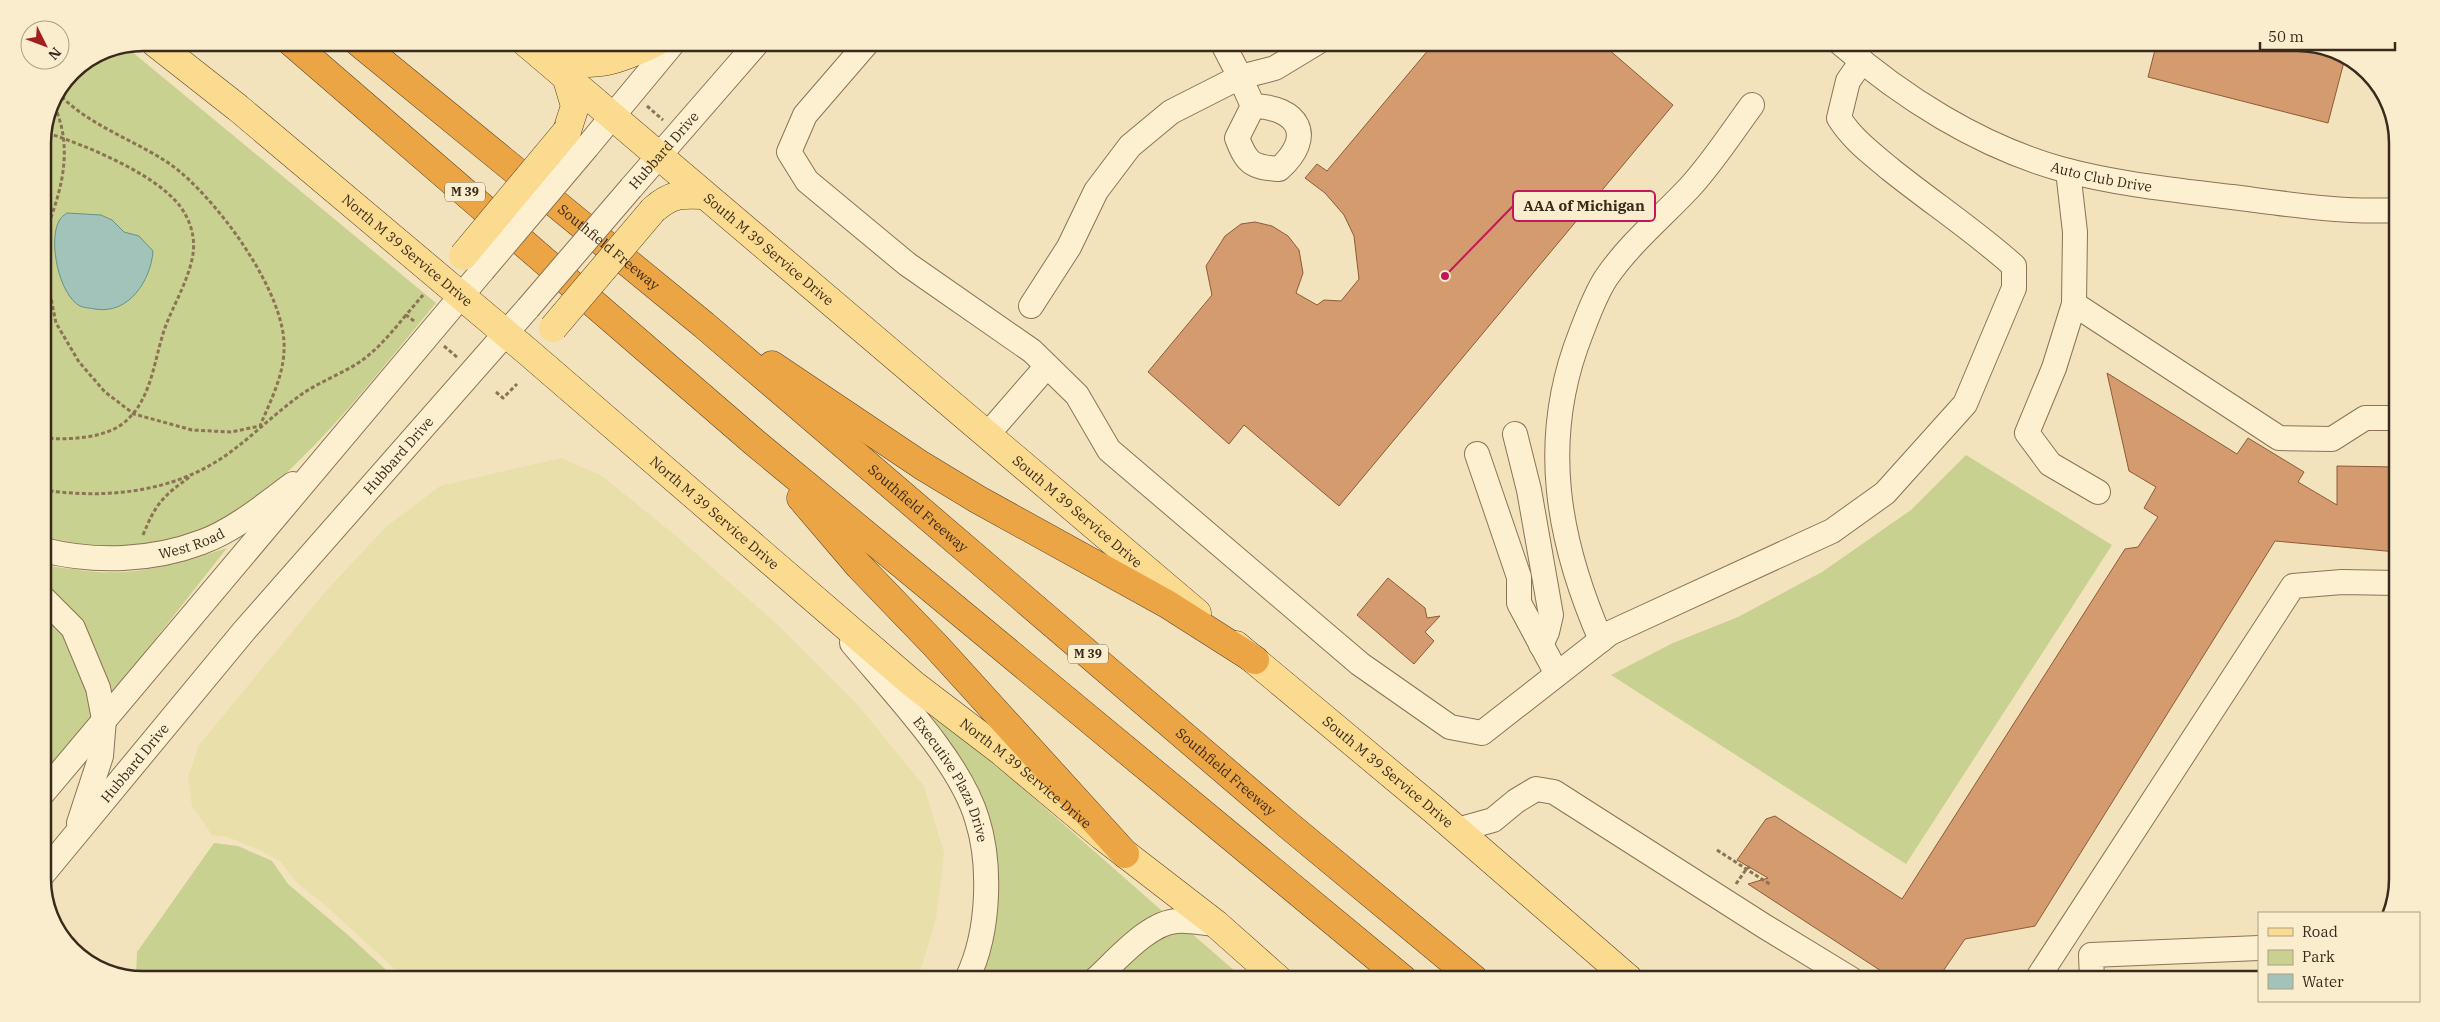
<svg xmlns="http://www.w3.org/2000/svg" width="2440" height="1022" font-family="'IBM Plex Serif',serif">
<rect width="100%" height="100%" fill="#f2e3bd"/>
<polygon fill="#e8dfaa" points="561,458 602,476 675,535 777,624 857,704 924,786 944,853 936,919 918,979 406,979 326,906 296,882 281,862 257,849 228,837 212,835 192,806 188,778 199,745 326,591 386,527 440,486"/>
<g fill="#c8d190">
<path d="M125,46L436,303C376,375 307,467 229,519C202,538 142,552 110,552C92,553 61,542 43,538V137C45,126 46,113 51,103C67,72 91,53 125,46Z"/>
<polygon points="1966,455 2112,545 1906,864 1611,675 1673,643 1738,617 1822,572 1911,510"/>
<path d="M227,548L112,694L54,595L43,586V564C52,567 63,568 73,569C129,579 174,565 227,548Z"/>
<polygon points="43,607 81,654 94,715 43,780"/>
<polygon points="908,701 979,750 1169,917 1087,979 978,979 997,878"/>
<polygon points="214,843 238,846 272,861 288,884 348,935 396,979 136,978 137,952"/>
<polygon points="1190,932 1244,979 1111,979 1156,938 1166,933"/>
</g>
<path fill="#a1c3ba" stroke="#689188" d="M67,213L101,215L112,220L124,232L139,236L153,251C151,280 129,315 95,309C91,308 84,308 80,306C59,295 48,241 59,221C60,218 64,215 67,213Z"/>
<g fill="#d49b6f" stroke="#8d5b38">
<polygon points="1435,42 1600,42 1673,105 1339,506 1244,425 1229,444 1148,372 1212,295 1206,266 1225,236 1241,224 1255,222 1272,226 1288,236 1299,250 1303,273 1296,293 1317,305 1324,300 1341,301 1359,279 1354,236 1344,215 1325,193 1305,178 1317,164 1327,171"/>
<polygon points="2157,42 2297,42 2335,50 2345,58 2328,123 2148,77"/>
<polygon points="2107,373 2237,454 2248,438 2304,472 2298,482 2337,505 2337,466 2397,467 2397,552 2275,541 2035,926 1965,939 1937,980 1895,980 1748,884 1768,878 1737,860 1766,819 1775,816 1902,899 2125,549 2138,547 2158,517 2144,508 2156,487 2129,471"/>
<polygon points="1388,578 1425,608 1427,618 1440,616 1425,632 1434,641 1414,664 1357,615"/>
</g>
<g fill="none" stroke-linecap="round" stroke-linejoin="round">
<defs>
<g id="minor">
<path d="M868,42L805,115L789,152L807,181L907,264L1032,351L1077,395L1109,450L1360,664L1450,727L1482,733L1610,633L1832,531L1885,493L1965,404L2014,288V266C1975,231 1931,202 1890,169C1871,153 1852,139 1839,118L1848,81L1862,61"/>
<path id="s1" d="M1839,42C1902,97 1979,146 2061,169C2116,184 2175,190 2232,197C2287,204 2342,213 2397,210"/>
<path d="M1253,106C1298,107 1316,136 1279,169C1252,167 1247,164 1237,138L1253,106L1240,77L1275,68L1318,42"/>
<polyline points="587,147 674,42"/>
<polyline points="2068,171 2075,232 2074,304 2054,368 2027,433 2050,464 2098,492"/>
<path id="s2" d="M631,188L758,42"/>
<polyline points="2074,304 2279,438 2332,439 2365,418 2397,418"/>
<polyline points="1031,306 1069,247 1096,191 1130,146 1171,112 1240,77 1222,42"/>
<polyline points="1515,434 1529,490 1551,615 1547,632 1541,645"/>
<polyline points="987,435 1047,366"/>
<polyline points="1477,454 1519,577 1519,603 1557,674"/>
<path id="s3" d="M43,550C95,563 152,561 202,542C233,531 266,504 293,484"/>
<polyline points="43,598 73,628 98,688 104,719 101,756 79,823"/>
<path d="M1601,640C1557,539 1539,439 1581,333C1588,315 1595,295 1606,278C1630,243 1662,217 1690,187C1713,162 1732,132 1752,105"/>
<path id="s4" d="M852,643C892,691 960,761 977,819C985,844 987,869 986,895C985,923 979,954 967,979"/>
<polyline points="43,793 483,270"/>
<polyline points="1457,830 1493,820 1516,801 1536,789 1554,792 1764,926 1851,979"/>
<path id="s5" d="M43,874L244,631L528,308"/>
<path d="M1096,979C1116,961 1149,922 1177,921C1189,920 1203,923 1216,924"/>
<polyline points="2037,979 2293,586 2342,582 2397,583"/>
<polyline points="2092,979 2091,955 2259,948"/>
</g>
<g id="major">
<path id="s6" d="M154,42L238,108L528,352L913,684L1002,752L1102,836L1216,924L1278,979"/>
<path id="s7" d="M525,42L1197,613"/>
<path d="M545,55C591,70 614,63 656,42"/>
<polyline points="566,76 575,106 567,131"/>
<path d="M653,210C671,194 680,194 703,195"/>
<path id="s8" d="M1236,645L1434,810L1629,979"/>
</g>
<g id="highway">
<polyline points="291,42 754,442 1403,979"/>
<path id="s9" d="M358,42L704,325L1287,824L1474,979"/>
<polyline points="772,365 921,465 977,499 1167,604 1255,660"/>
<polyline points="801,498 859,566 936,646 1125,854"/>
</g>
</defs>
<use href="#minor" stroke="#8c7354" stroke-width="26"/>
<use href="#major" stroke="#594029" stroke-width="29"/>
<use href="#highway" stroke="#594029" stroke-width="29"/>
<g stroke="#8c7354" stroke-width="3" stroke-dasharray="4 2.5" stroke-linecap="butt">
<polyline points="647,106 663,120"/>
<path d="M43,223L46,230L48,252L46,274L56,323L79,362L105,392L134,414L192,430L231,432L260,426C270,402 283,377 284,351C288,294 215,196 170,164C133,139 89,126 58,93"/>
<path d="M46,230C63,188 74,144 52,101"/>
<polyline points="414,321 406,315 423,295"/>
<polyline points="444,346 458,358"/>
<polyline points="496,392 503,398 517,384"/>
<path d="M43,438C68,440 106,439 126,421C153,397 154,357 166,325C175,302 189,279 193,254C195,240 192,226 185,214C166,177 83,144 44,132"/>
<path d="M43,490C105,499 171,493 225,456C252,437 275,413 302,394C318,383 338,375 355,365C376,352 391,333 406,315"/>
<path d="M143,535C156,503 163,496 191,476"/>
<polyline points="1717,850 1771,885"/>
<polyline points="1736,884 1747,868 1750,867"/>
</g>
<use href="#minor" stroke="#fcf0d1" stroke-width="24"/>
<use href="#major" stroke="#fadb90" stroke-width="28"/>
<use href="#highway" stroke="#eba544" stroke-width="28"/>
<defs>
<g id="minor-bridge">
<polyline points="483,270 587,147"/>
<polyline points="528,308 631,188"/>
</g>
<g id="major-bridge">
<polyline points="463,256 567,131"/>
<polyline points="553,328 653,210"/>
</g>
</defs>
<use href="#minor-bridge" stroke="#8c7354" stroke-width="26" stroke-linecap="butt"/>
<use href="#major-bridge" stroke="#594029" stroke-width="29" stroke-linecap="butt"/>
<use href="#minor-bridge" stroke="#fcf0d1" stroke-width="24"/>
<use href="#major-bridge" stroke="#fadb90" stroke-width="28"/>
</g>
<g text-anchor="middle" stroke-width="4" stroke-linejoin="round" paint-order="stroke">
<g fill="#f9edcd" stroke="#736450" stroke-width="1">
<rect x="445" y="182.5" width="40" height="19" rx="4"/>
<rect x="1068" y="644.5" width="40" height="19" rx="4"/>
</g>
<g font-size="12" font-weight="bold" fill="#392a1b">
<text x="465" y="196">M 39</text>
<text x="1088" y="658">M 39</text>
</g>
<g font-size="14" fill="#392a1b" stroke="#f9edcd">
<text dy="5" stroke="none"><textPath href="#s2" startOffset="50">Hubbard Drive</textPath></text>
<text dy="5" stroke="none"><textPath href="#s1" startOffset="299">Auto Club Drive</textPath></text>
<text dy="5" stroke="none"><textPath href="#s9" startOffset="324">Southfield Freeway</textPath></text>
<text dy="5" stroke="none"><textPath href="#s7" startOffset="320">South M 39 Service Drive</textPath></text>
<text dy="5" stroke="none"><textPath href="#s6" startOffset="328">North M 39 Service Drive</textPath></text>
<text dy="5" stroke="none"><textPath href="#s5" startOffset="549">Hubbard Drive</textPath></text>
<text dy="5" stroke="none"><textPath href="#s9" startOffset="729">Southfield Freeway</textPath></text>
<text dy="5" stroke="none"><textPath href="#s7" startOffset="725">South M 39 Service Drive</textPath></text>
<text dy="5" stroke="none"><textPath href="#s6" startOffset="732">North M 39 Service Drive</textPath></text>
<text dy="5" stroke="none"><textPath href="#s3" startOffset="151">West Road</textPath></text>
<text dy="5" stroke="none"><textPath href="#s5" startOffset="144">Hubbard Drive</textPath></text>
<text dy="5" stroke="none"><textPath href="#s8" startOffset="198">South M 39 Service Drive</textPath></text>
<text dy="5" stroke="none"><textPath href="#s9" startOffset="1134">Southfield Freeway</textPath></text>
<text dy="5" stroke="none"><textPath href="#s6" startOffset="1138">North M 39 Service Drive</textPath></text>
<text dy="5" stroke="none"><textPath href="#s4" startOffset="170">Executive Plaza Drive</textPath></text>
</g>
</g>
<path d="M0 0H2440V1022H0ZM143 51H2297A92 92 0 0 1 2389 143V879A92 92 0 0 1 2297 971H143A92 92 0 0 1 51 879V143A92 92 0 0 1 143 51Z" fill="#f9edcd" fill-rule="evenodd"/>
<path fill="none" stroke="#392a1b" stroke-width="2.5" d="M143 51H2297A92 92 0 0 1 2389 143V879A92 92 0 0 1 2297 971H143A92 92 0 0 1 51 879V143A92 92 0 0 1 143 51Z"/>
<path fill="none" stroke="#c2185b" stroke-width="2" d="M1445 276L1513 206"/>
<circle fill="#c2185b" stroke="#f9edcd" stroke-width="2" cx="1445" cy="276" r="5"/>
<rect fill="#f9edcd" stroke="#c2185b" stroke-width="2" x="1513" y="191" width="142" height="30" rx="5"/>
<g font-size="15" text-anchor="middle" font-weight="bold" fill="#392a1b">
<text x="1584" y="211">AAA of Michigan</text>
</g>
<rect x="2258" y="912" width="162" height="90" fill="#f9edcd" stroke="#ac9f86"/>
<rect x="2268" y="928" width="25" height="8" fill="#fadb90" stroke="#ac9f86"/>
<text x="2302" y="937" font-size="15" fill="#392a1b">Road</text>
<rect x="2268" y="950" width="25" height="15" fill="#c8d190" stroke="#ac9f86"/>
<text x="2302" y="962" font-size="15" fill="#392a1b">Park</text>
<rect x="2268" y="974" width="25" height="15" fill="#a1c3ba" stroke="#ac9f86"/>
<text x="2302" y="987" font-size="15" fill="#392a1b">Water</text>
<g transform="translate(45 45) rotate(132)"><circle r="24" fill="#f9edcd" stroke="#ac9f86"/>
<path d="M0-4L9 19L0 12L-9 19Z" fill="#a0201f"/>
<text y="-8" font-size="14" font-weight="bold" text-anchor="middle" fill="#392a1b">N</text>
</g>
<path d="M2260 42v8h135v-8" fill="none" stroke="#392a1b" stroke-width="2.5"/>
<text x="2268" y="42" font-size="15" fill="#392a1b" stroke="#f9edcd" stroke-width="4" paint-order="stroke">50 m</text>
</svg>
